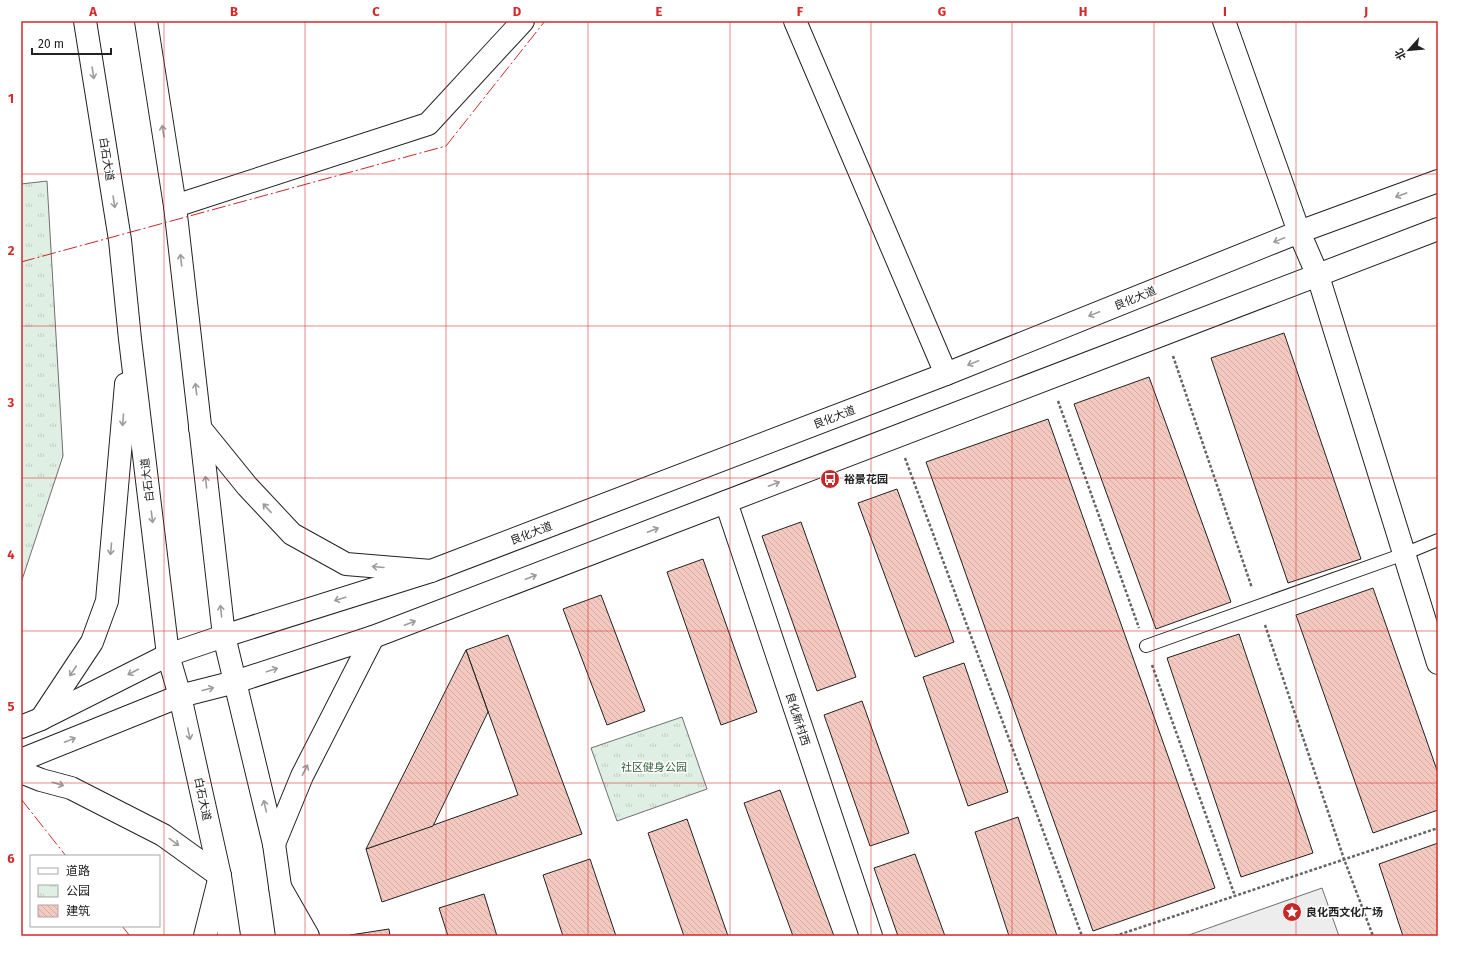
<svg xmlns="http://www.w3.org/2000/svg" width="1459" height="957" font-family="'Fira Sans','Noto Sans SC',sans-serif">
<defs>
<pattern id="park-tufts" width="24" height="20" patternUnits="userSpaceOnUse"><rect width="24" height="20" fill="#e0efe3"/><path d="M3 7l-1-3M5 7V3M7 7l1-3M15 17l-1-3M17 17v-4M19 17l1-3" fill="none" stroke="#c0cdc2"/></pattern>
<pattern id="building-back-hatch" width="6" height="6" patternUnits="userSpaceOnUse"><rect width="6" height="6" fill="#f3c9c0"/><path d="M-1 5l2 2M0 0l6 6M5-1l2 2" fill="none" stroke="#d0aca5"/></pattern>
</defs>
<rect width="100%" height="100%" fill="#fff"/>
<g fill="url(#park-tufts)" stroke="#6f6f6f">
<polygon points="47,181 63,456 21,583 21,184"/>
<polygon points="682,717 707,789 617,821 591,748"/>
</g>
<polygon fill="#ededed" stroke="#6f6f6f" points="1322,888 1339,936 1186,936"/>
<g fill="url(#building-back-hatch)" stroke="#222">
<polygon points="1284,333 1361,559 1288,583 1211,358"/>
<polygon points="1149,377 1231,602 1156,629 1074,404"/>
<polygon points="1048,419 1215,888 1093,931 926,462"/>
<polygon points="897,489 954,642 915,657 858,503"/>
<polygon points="801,522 856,677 817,691 762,536"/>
<polygon points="703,559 757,712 721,725 667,572"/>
<polygon points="1373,588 1438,773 1438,810 1373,833 1296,615"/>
<polygon points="601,595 645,711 607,725 563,609"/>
<polygon points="1239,634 1313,853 1241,877 1167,658"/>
<polygon points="508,635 582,834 382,902 366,849 518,795 466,650"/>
<polygon points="466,650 488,712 433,826 366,849"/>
<polygon points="964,663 1008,792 968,806 923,677"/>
<polygon points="862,701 909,833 870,846 824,715"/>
<polygon points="780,790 834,936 793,936 744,803"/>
<polygon points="1018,817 1057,936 1009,936 975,832"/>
<polygon points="687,819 728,936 684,936 648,833"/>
<polygon points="1438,843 1438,936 1403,936 1379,864"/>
<polygon points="915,854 945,936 898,936 874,868"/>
<polygon points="590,859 616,936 563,936 543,875"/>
<polygon points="484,894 497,936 448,936 439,908"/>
<polygon points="389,929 390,936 350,935"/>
</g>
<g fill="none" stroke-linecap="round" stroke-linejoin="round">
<defs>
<polyline id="lane" points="1146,646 1404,554 1438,540"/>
<g id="street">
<polyline points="795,21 946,374"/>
<polyline points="1224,21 1299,232 1318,276 1438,663"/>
<polyline points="175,206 428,124 523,21"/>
<polyline points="726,502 871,936"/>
<polyline points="21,727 41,719 168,655"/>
<polyline points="21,760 180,696"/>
<polyline points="280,887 308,936"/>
<polyline points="205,936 220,876"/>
</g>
<g id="secondary">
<polyline points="168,655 224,636 431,571 946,374 1299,232 1438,181"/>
<polyline points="180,696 235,682 373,637 1438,229"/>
</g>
<g id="primary">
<polyline points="85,21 120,240 130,339 168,655 180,696 220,876 229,936"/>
<polyline points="146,21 175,206 224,636 274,844 287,936"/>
<polyline points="200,428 247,486 292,534 346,564 431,571"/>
<polyline points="41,719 92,642 107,601 126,384"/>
<polyline points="21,772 41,780 71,788 163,835 220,876"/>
<polyline points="274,844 302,776 373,637"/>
</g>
</defs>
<use href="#lane" stroke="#222" stroke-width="14"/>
<use href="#street" stroke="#222" stroke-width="24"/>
<use href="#secondary" stroke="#222" stroke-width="24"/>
<use href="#primary" stroke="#222" stroke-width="24"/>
<g stroke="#646464" stroke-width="2.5" stroke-dasharray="3 2" stroke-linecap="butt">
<polyline points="1173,356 1252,588"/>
<polyline points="1058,401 1139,628"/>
<polyline points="905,458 1082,936"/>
<polyline points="1265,625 1344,859 1373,936"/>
<polyline points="1152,665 1235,896"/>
<polyline points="1115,936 1438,828"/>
</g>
<use href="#lane" stroke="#fff" stroke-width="12"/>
<use href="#street" stroke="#fff" stroke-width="22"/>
<use href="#secondary" stroke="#fff" stroke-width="22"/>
<use href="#primary" stroke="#fff" stroke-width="22"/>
<g stroke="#c62828" stroke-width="1" stroke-dasharray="14 3 2 3" stroke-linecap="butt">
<polyline points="21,262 446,146 545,21"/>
<polyline points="21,799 66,856"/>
<polyline points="122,926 130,936"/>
</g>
</g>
<defs><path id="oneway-shaft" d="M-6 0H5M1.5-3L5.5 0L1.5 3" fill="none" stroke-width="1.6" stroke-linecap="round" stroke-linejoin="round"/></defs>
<g stroke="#9c9c9c">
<use href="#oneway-shaft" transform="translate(93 73) rotate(81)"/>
<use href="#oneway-shaft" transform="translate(163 131) rotate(-99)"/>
<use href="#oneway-shaft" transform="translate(1401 195) rotate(160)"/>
<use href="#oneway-shaft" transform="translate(114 202) rotate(81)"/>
<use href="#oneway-shaft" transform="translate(1279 240) rotate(158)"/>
<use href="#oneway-shaft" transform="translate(181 260) rotate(-97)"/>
<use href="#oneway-shaft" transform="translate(1094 314) rotate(158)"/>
<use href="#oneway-shaft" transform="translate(973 363) rotate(158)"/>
<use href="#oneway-shaft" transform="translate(196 389) rotate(-97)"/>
<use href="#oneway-shaft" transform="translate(123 420) rotate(95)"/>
<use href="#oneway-shaft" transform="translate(206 482) rotate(-96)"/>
<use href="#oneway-shaft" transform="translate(774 484) rotate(-21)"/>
<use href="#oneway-shaft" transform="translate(267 508) rotate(-133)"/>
<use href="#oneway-shaft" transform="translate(152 517) rotate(83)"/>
<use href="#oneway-shaft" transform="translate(653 530) rotate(-21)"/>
<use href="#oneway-shaft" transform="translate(111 549) rotate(95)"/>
<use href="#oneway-shaft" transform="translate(378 567) rotate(-175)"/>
<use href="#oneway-shaft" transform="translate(531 577) rotate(-21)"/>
<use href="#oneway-shaft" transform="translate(340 599) rotate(163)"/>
<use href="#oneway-shaft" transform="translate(221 611) rotate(-96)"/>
<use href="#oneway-shaft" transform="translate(410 623) rotate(-21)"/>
<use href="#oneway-shaft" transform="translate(272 670) rotate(-18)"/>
<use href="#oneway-shaft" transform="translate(73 671) rotate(124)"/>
<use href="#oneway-shaft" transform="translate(133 672) rotate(153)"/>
<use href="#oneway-shaft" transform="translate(208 689) rotate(-14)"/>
<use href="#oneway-shaft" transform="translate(189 734) rotate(78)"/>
<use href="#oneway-shaft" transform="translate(70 740) rotate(-22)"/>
<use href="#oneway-shaft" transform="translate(305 770) rotate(-63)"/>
<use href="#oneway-shaft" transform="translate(58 784) rotate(16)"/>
<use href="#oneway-shaft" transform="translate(265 806) rotate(-103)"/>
<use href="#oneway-shaft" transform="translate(174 842) rotate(36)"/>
</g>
<path fill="none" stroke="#d62828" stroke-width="1" stroke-opacity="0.55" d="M164,21V936M305,21V936M446,21V936M588,21V936M730,21V936M871,21V936M1012,21V936M1154,21V936M1296,21V936M21,174H1438M21,326H1438M21,478H1438M21,631H1438M21,783H1438"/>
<defs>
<symbol id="bus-disc" viewBox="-11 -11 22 22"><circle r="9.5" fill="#c62828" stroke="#fff"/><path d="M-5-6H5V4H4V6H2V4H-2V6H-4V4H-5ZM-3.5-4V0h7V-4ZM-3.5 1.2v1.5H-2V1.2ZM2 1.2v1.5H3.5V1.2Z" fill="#fff"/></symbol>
<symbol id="sight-disc" viewBox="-11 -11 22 22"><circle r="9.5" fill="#c62828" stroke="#fff"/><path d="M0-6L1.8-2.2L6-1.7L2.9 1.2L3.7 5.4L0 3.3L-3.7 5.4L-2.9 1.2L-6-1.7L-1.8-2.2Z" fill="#fff"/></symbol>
</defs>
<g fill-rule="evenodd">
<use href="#bus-disc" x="819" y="468" width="22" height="22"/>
<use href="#sight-disc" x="1281" y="901" width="22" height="22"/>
</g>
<g text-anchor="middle" stroke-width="3" stroke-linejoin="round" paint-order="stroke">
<g font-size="11" fill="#222" stroke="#fff">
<text transform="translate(107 159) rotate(81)" y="4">白石大道</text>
<text transform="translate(1135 298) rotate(-22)" y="4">良化大道</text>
<text transform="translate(834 417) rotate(-21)" y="4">良化大道</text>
<text transform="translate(147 480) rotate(-97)" y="4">白石大道</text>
<text transform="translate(531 533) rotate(-21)" y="4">良化大道</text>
<text transform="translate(798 719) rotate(72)" y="4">良化新村西</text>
<text transform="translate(203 799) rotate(78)" y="4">白石大道</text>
</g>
<g font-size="11" font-weight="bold" fill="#222" stroke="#fff" text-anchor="start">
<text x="844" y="483">裕景花园</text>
<text x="1306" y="916">良化西文化广场</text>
</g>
<g font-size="11" fill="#2f5e38" stroke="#fff">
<text x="654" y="771">社区健身公园</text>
</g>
</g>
<rect width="1459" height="957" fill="none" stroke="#ffffff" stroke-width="44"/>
<rect x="30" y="855" width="130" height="72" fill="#ffffff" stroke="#a7a7a7"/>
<rect x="38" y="868" width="20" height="6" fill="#ffffff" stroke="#a7a7a7"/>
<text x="66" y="875" font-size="12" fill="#222222">道路</text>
<rect x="38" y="885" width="20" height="12" fill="url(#park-tufts)" stroke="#a7a7a7"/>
<text x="66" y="895" font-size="12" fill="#222222">公园</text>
<rect x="38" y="905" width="20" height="12" fill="url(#building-back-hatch)" stroke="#a7a7a7"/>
<text x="66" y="915" font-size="12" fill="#222222">建筑</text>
<g transform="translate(1409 50) rotate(243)" stroke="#ffffff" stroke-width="3" paint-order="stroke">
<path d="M0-3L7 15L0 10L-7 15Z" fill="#222222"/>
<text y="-6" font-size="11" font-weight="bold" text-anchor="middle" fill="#222222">北</text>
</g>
<path d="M32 48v6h79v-6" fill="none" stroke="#222222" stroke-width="2"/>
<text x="38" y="48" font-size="12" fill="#222222" stroke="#ffffff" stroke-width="3" paint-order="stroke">20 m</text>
<rect x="22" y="22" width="1415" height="913" fill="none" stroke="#d62828" stroke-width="1.5"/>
<g font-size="13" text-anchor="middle" font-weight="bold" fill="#d62828">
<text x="93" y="16">A</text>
<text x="234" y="16">B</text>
<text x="376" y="16">C</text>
<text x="517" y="16">D</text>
<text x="659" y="16">E</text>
<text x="800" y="16">F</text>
<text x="942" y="16">G</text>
<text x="1083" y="16">H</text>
<text x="1225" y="16">I</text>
<text x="1366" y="16">J</text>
<text x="11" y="103">1</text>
<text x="11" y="255">2</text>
<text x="11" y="407">3</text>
<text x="11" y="559">4</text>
<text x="11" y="711">5</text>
<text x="11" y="863">6</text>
</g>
</svg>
